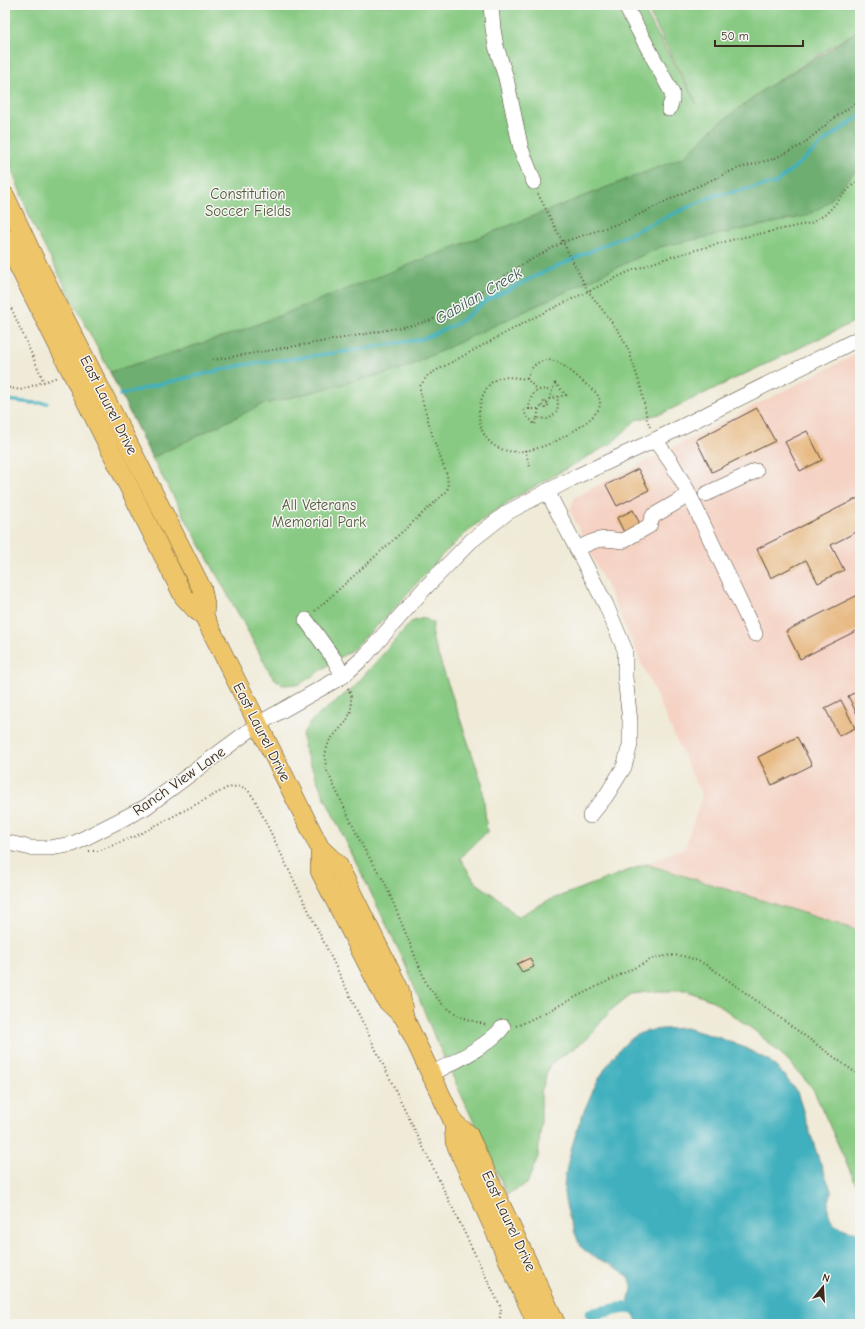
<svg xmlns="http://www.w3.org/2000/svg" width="865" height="1329" font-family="'Comic Neue',sans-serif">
<rect width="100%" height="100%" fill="#f6f6f2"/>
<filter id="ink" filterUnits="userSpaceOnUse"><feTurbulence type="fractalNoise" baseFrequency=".025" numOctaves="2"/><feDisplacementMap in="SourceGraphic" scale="8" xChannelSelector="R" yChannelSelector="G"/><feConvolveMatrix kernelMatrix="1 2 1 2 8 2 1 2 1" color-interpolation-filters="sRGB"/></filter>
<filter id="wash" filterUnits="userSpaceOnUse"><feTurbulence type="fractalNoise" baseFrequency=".012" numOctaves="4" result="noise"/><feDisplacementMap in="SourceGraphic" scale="16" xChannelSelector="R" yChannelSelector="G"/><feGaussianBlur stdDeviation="0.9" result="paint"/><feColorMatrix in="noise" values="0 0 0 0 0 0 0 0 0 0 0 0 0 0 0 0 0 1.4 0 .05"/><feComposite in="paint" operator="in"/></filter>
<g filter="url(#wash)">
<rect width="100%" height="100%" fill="#f0ebd8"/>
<polygon fill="#f5d2c3" points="860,352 860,931 646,864 685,847 702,797 614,602 570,510 575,497"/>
<g fill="#88ca83" stroke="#627a50">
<polygon points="5,5 641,5 697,104 645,5 860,5 860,29 763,90 711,130 825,205 860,166 860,242 858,244 860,247 860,319 663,413 636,420 612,443 514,498 475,525 443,554 391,612 353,649 300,684 282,685 271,675 244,624 152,458 110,372 32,223 5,151"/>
<polygon points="424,618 433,623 432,637 482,783 487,832 460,858 475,882 499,899 517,917 547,901 646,864 860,931 860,1186 856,1184 813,1089 787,1059 755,1031 713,1001 687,991 657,991 631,994 610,1011 587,1039 549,1065 541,1094 541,1124 538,1157 527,1184 507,1194 435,1038 403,959 322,792 305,751 302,735 311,721 354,687 411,622"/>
</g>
<polygon fill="#6eae71" stroke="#546c48" points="860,29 860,166 825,205 806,216 660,247 403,369 261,405 152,458 110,372 235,333 684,157 711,130 763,90 828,51"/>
<path fill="#41b0be" stroke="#3e6d6e" d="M686,1028L720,1038L745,1048L770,1061L784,1075L797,1092L818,1157L832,1192C821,1218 835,1230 860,1232V1324H637C637,1316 630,1312 629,1305C627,1296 635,1290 631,1282C623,1265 594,1261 581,1247C579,1244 577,1238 575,1233C570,1219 563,1201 564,1186C568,1145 596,1064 631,1039C634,1037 637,1034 641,1033C655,1028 672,1029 686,1028Z"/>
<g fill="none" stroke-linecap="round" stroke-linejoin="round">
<g stroke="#41b0be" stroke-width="3.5">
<polyline points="120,395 160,384 243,365 349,351 423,339 458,323 486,301 540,274 713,196 776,183 830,137 860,116"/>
<polyline points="5,400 34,403 47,403"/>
</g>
<polyline stroke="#41b0be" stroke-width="12" points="591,1314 623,1308 636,1308 659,1320 662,1324"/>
</g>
<g id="blocks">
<g fill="#e8ba84">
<polygon points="757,408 775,441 712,472 696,440"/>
<polygon points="807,431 822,460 800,471 785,442"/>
<polygon points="638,469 649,490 617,506 606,485"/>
<polygon points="860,497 860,530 831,545 844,570 818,583 806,560 771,578 757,549"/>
<polygon points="633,510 642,528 626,536 617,518"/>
<polygon points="860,594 860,629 800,659 786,631"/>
<polygon points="860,690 860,720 848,696"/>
<polygon points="841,700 855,728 839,736 825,708"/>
<polygon points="797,737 812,765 772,785 758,757"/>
<polygon points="530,958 534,967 522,972 517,964"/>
</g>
</g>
</g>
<g filter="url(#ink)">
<use href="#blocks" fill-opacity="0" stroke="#56473a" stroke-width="1"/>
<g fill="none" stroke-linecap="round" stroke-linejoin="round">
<defs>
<g id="minor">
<polyline points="491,5 493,29 496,46 506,78 521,149 534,182"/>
<polyline points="625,5 672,93 672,100 669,109"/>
<polyline points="655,440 671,462 687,490 755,634"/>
<polyline points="547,491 606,605 625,650 625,677 630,721 630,745 624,767 606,796 590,816"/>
<polyline points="706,494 756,471"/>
<path d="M577,549C596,539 601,537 622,541L649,526L653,516L689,495"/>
<polyline points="306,620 334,659 343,676"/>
<polyline points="5,842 31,848 50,848 73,844 146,807 258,724 343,676 365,656 424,589 471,541 508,512 571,479 655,440 860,338"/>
<path d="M431,1074C452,1063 490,1045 503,1027"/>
</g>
<g id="major">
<polyline points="5,196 33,256 202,589 205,604 204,616"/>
<polyline points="5,238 18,265 184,597 196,610 204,616 320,848 338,865 400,991 404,1017 454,1123 455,1142 537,1324"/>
<polyline points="320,848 320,871 386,1000 404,1017"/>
<polyline points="454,1123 468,1134 556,1324"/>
</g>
</defs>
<use href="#minor" stroke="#56473a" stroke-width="16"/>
<use href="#major" stroke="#56473a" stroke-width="20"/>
<g stroke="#56473a" stroke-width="2" stroke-dasharray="1 3" stroke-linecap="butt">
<polyline points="538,194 588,291 620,333 629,351 641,388 647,419 650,427"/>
<polyline points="5,294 44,382"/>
<polyline points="213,360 338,339 408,326 429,321 455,309 516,268 563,242 626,221 687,191 736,169 773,159 802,145 833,119 860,100"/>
<path d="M527,379C530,365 542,356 557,362C567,366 586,385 596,393C604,403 599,411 590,419C567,439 508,471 485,436C478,424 478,414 481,401C484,391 489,382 499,378C508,376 518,378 527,379L537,390"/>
<path d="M555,383L566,395L557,397C559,407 558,414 548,419L537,418L535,425L522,410L529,409C530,394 535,386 552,391Z"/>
<polyline points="5,387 20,390 58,377"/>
<polyline points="549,399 557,397"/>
<polyline points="546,402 549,399 552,391"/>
<circle cx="545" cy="405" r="3"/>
<polyline points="529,409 539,409 542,406"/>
<polyline points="537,418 539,409"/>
<polyline points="525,450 530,467"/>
<polyline points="315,611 445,493 448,488 447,475 434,441 420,392 420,386 428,375 535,317 628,272 664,259 735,239 811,223 826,214 860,177"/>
<polyline points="348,688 351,695 351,711 346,722 329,741 325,755 326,769 363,847 385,883 427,985 443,1005 459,1016 486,1025"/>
<path d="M89,851H98L134,837L227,788C243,785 246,786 255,800L501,1308L500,1317L494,1324"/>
<path d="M516,1026L526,1022L654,958C680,953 687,955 710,967L860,1076"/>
</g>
<use href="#minor" stroke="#fff" stroke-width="15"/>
<use href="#major" stroke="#eec569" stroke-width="19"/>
</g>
</g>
<g text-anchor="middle" stroke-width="3" stroke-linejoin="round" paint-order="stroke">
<g font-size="15" fill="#525a3c" stroke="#f6f6f2">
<text x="248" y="199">Constitution<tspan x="248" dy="17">Soccer Fields</tspan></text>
<text x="319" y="510">All Veterans<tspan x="319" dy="17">Memorial Park</tspan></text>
</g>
<g font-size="15" fill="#3b2a1e" stroke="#f6f6f2">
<text transform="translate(109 405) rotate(63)" y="5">East Laurel Drive</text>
<text transform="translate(262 732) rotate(63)" y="5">East Laurel Drive</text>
<text transform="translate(179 781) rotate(-35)" y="5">Ranch View Lane</text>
<text transform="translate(509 1221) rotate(65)" y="5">East Laurel Drive</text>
</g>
<g font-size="16" font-style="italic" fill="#3d5956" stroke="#f6f6f2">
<text transform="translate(478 295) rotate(-30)" y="6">Gabilan Creek</text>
</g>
</g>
<rect width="865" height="1329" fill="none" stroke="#f6f6f2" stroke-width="20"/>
<g transform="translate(823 1287) rotate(18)" stroke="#f6f6f2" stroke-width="3" paint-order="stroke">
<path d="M0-3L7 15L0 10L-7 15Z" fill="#3b2a1e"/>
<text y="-6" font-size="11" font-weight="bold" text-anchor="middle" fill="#3b2a1e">N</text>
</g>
<path d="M715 40v6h88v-6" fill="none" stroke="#3b2a1e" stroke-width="2"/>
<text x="721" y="40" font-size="12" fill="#3b2a1e" stroke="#f6f6f2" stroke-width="3" paint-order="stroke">50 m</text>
</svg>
